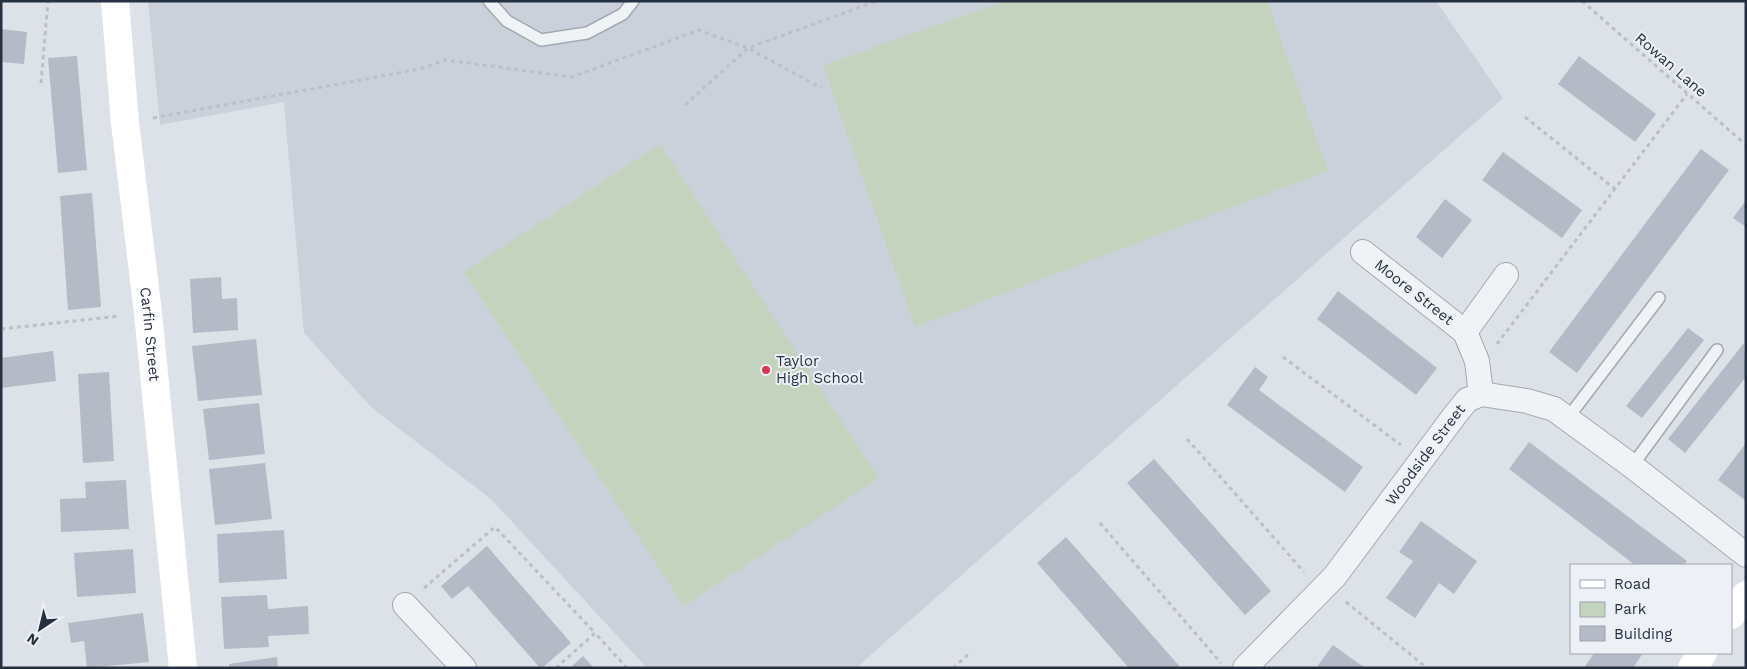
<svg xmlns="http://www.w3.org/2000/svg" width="1747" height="669" font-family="'Work Sans',sans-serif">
<rect width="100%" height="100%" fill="#dde2e8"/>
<polygon fill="#cbd1db" points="148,1 1436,1 1503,98 856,668 647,668 491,499 372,408 304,333 284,102 160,125"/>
<g fill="#c4d3bd">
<polygon points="1006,1 1267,1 1328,171 915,327 823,65"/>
<polygon points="660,144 879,478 684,606 464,272"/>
</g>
<g fill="#b4bbc6">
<polygon points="1,29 27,32 24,64 1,62"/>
<polygon points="77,56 87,170 58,173 48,58"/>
<polygon points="1579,56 1656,114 1635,142 1558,84"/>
<polygon points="1701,149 1729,170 1577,373 1549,352"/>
<polygon points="1503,152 1582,210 1562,238 1482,180"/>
<polygon points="92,193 101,307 68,310 60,196"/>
<polygon points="1445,199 1472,220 1442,258 1416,237"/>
<polygon points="1746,200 1746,227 1733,218"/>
<polygon points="221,277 222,299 237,298 238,330 193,333 190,279"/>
<polygon points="1338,291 1437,368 1416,395 1317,319"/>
<polygon points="1688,328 1704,340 1642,418 1626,406"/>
<polygon points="256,339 262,395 198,401 192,346"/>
<polygon points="1744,343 1746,377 1685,453 1668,439"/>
<polygon points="53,351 56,381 1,388 1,358"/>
<polygon points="1255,367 1268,377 1259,390 1363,467 1345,492 1227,405"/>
<polygon points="109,372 114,461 83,463 78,374"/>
<polygon points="259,403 265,454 209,460 203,409"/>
<polygon points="1529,442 1687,561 1683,565 1635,565 1509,469"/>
<polygon points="1746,443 1746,499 1745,500 1718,480"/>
<polygon points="1154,459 1271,591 1245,615 1127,483"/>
<polygon points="265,463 272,519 215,525 209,469"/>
<polygon points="126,480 129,529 61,532 60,499 86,498 85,482"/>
<polygon points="1421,521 1477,561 1454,594 1439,583 1415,618 1386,598 1413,561 1399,552"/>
<polygon points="284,530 287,579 219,583 217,534"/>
<polygon points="1066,537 1181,668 1129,668 1037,563"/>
<polygon points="487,546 571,643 542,668 540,668 468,586 452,599 441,586"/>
<polygon points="133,549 136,593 77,597 74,553"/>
<polygon points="267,595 268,609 308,606 309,634 268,636 269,647 224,649 221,597"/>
<polygon points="143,613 149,662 87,668 84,641 71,643 68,623"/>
<polygon points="1333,645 1365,668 1316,668"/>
<polygon points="1594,653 1643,653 1633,668 1584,668"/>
<polygon points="583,656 594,668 570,668"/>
<polygon points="277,657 278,668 229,668 229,664"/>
</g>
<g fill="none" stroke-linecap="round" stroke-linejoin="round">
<defs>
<g id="service">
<polyline points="489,1 507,21 541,40 587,33 623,14 633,1"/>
<polyline points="1567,419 1659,298"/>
<polyline points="1632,466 1717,350"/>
</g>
<g id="minor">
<path id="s1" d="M1363,252L1465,332L1477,361L1481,394"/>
<polyline points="1465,332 1506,275"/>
<polyline points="405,605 464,668"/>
<path id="s2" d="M1245,668L1335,576L1455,415L1467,400L1481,394L1527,401L1554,409L1632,466L1746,555"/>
</g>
</defs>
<use href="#service" stroke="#a2a9b2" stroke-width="14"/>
<use href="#minor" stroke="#a2a9b2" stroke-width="26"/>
<g stroke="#bbc0c7" stroke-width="3" stroke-dasharray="4 4" stroke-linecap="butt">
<polyline points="1582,1 1746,145"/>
<polyline points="41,83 48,1"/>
<polyline points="685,105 748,48 877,1"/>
<polyline points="1525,117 1615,189"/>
<polyline points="153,118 420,69 446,60 572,77 699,30 748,48 821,88"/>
<polyline points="1,329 120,316"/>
<polyline points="1497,344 1687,94"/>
<polyline points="1283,357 1401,445"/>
<polyline points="1187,439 1304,572"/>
<polyline points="1100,523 1221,663"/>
<polyline points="424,588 495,527 595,633"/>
<polyline points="1346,602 1427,668"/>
<polyline points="556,668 595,633 627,668"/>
<polyline points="953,668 971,652"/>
</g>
<use href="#service" stroke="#f0f3f6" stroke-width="11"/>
<use href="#minor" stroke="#f0f3f6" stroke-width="24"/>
<g stroke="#fff" stroke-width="28">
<path id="s3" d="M115,1L125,123L148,313L183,668"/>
<polyline points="1731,615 1746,595"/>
<polyline points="1692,668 1703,653"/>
</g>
</g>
<circle fill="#da3556" stroke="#edf1f6" stroke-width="2" cx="766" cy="370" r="5"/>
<g text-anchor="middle" stroke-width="4" stroke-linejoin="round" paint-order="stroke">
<g font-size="15" fill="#253040" stroke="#edf1f6">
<text transform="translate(1671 65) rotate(41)" y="5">Rowan Lane</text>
<text dy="5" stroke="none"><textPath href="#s1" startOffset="65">Moore Street</textPath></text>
<text dy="5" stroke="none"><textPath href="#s3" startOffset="335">Carfin Street</textPath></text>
<text dy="5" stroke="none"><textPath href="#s2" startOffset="280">Woodside Street</textPath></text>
</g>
<g font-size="15" fill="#253040" stroke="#edf1f6" text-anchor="start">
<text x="776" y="366">Taylor<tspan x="776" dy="17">High School</tspan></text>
</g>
</g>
<rect width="1747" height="669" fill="none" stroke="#253040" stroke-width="5"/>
<rect x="1570" y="564" width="162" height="90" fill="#edf1f6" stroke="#9da4ad"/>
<rect x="1580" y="580" width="25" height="8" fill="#ffffff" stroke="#9da4ad"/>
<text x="1614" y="589" font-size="15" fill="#253040">Road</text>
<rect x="1580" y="602" width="25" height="15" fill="#c4d3bd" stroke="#9da4ad"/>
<text x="1614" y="614" font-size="15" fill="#253040">Park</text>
<rect x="1580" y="626" width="25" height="15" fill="#b4bbc6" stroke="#9da4ad"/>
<text x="1614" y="639" font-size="15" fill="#253040">Building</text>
<g transform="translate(40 629) rotate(215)" stroke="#edf1f6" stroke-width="4" paint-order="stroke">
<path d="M0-4L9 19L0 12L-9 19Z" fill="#253040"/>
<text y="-8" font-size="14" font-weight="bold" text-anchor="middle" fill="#253040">N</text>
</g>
</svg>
